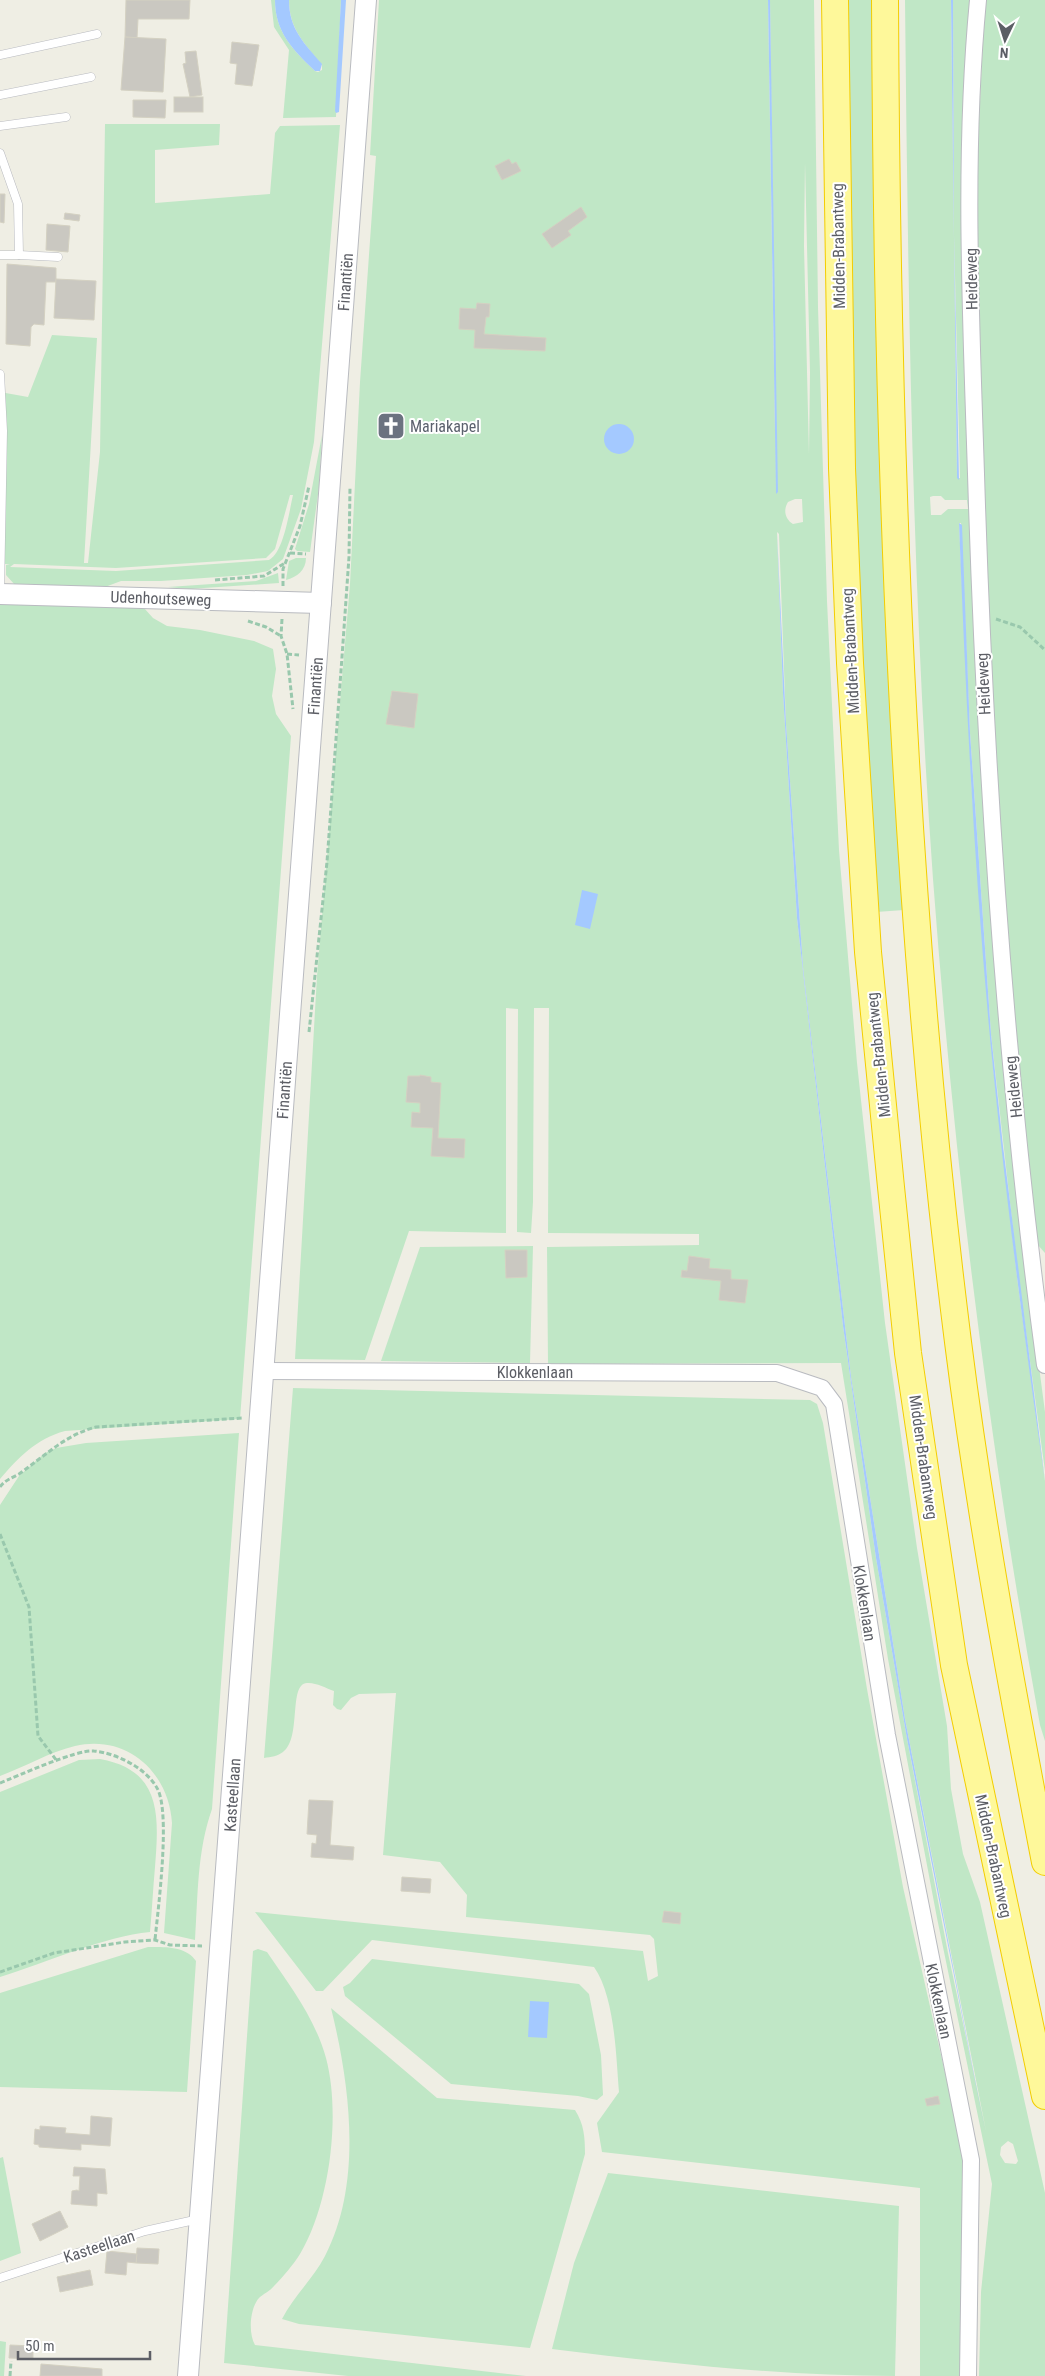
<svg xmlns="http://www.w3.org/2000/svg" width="1045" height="2376" font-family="'Roboto Condensed',sans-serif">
<rect width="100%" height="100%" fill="#efeee4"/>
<g fill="#c0e7c6" fill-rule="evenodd">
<path d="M271,0H275C275,32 293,50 315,71L318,72L322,70V65C305,44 289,29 289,0H341L336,117L283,118L289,50L274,27Z"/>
<path d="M379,0H768L776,493L770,0H814L818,307L827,601L839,850L857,1063L885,1323L917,1548L947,1726L951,1789L963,1854L980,1902L1045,2193V2376H979L981,2292L992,2184L937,1918L888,1659L841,1363L548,1364L547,1247L699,1245V1234L548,1233L549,1008H534L533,1202L531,1233L517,1232L518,1009L506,1008V1233L409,1231L365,1360L295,1359L317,976L350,584L360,382L376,156L370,155ZM805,163L810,372L809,454L804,246ZM795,499H802L803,522L793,524C785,519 783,510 788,502ZM777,532L779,534L786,724L803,967L851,1377L905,1719L986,2131L948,1953L907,1739L876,1558L843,1326L797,918L783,693ZM1008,2141L1013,2144L1018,2161L1016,2164L1005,2163L1000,2155L1001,2147Z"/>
<polygon points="846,0 873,0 904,910 876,912 855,512"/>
<path d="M905,0H951L957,478H960L954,235L953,0H971L966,370L1028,1283L1045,1412V1471L1018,1273L991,1034L970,733L961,523H959L972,793L993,1067L1018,1285L1045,1481V1741L1040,1725C989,1445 954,1162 933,879C912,587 908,293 905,0ZM933,496H941L945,500H967L968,509H948L941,515H931L930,497Z"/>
<polygon points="985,0 1045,0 1045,1253 1037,1244 1008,964 988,632 976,184"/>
<path d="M105,124H220L219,145L155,150V203L270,194L275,133L280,126L340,125L314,442L301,509L283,559L268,571L247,575L161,581H121L105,587L15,585L6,575V565L10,564H0V392L28,397L52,335L97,338L84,563H88L100,452ZM290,495H293C289,512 284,552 269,560L116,571L10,567L14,564L116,568L266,558L275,549Z"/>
<polygon points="322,435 319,487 310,552 297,551 295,549 309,504"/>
<path d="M296,558H306C306,570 297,577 286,580L289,561Z"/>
<polygon points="278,573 279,583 189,589 168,587 256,581"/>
<path d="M0,604L144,608L153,618L167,626L200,630L254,641L273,649L276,669L272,696L276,714L291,736L240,1419L65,1431C36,1439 19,1457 0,1479Z"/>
<polygon points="533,1246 530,1363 381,1361 420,1247"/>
<path d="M293,1388L810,1400L817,1404L823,1423L867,1689L903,1887L965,2161L964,2376H920V2188L602,2152L597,2123L619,2092C616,2056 615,1997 594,1967L372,1940L323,1991H316L255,1912L643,1951L648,1981L658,1976L654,1939L650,1935L466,1917L467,1895L440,1862L383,1855L396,1693L359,1694L351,1698L341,1710L337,1709L333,1705L334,1691C326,1688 315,1682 307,1683C288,1684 302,1738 283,1752C278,1756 271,1757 264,1758Z"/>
<path d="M239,1433L212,1809C197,1851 198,1896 195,1940L164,1933L172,1823C169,1773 128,1734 75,1746C49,1752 25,1767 0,1776V1505L19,1476L45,1453L56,1448L86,1443Z"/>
<path d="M100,1759C162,1770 159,1816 155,1867C153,1889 152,1910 150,1932C105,1936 45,1963 0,1977V1792L79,1760Z"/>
<path d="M148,1947C165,1947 186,1946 196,1961L187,2092L0,2087V1993Z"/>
<path d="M258,1949L267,1952C290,1986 315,2018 326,2058C341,2114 330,2204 300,2254C293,2265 283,2277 274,2286C270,2291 263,2294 259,2298C250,2308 248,2333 255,2345L526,2376H348L224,2363L253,1951Z"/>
<polygon points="372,1959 579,1984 589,1994 601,2055 603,2095 597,2100 578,2096 451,2084 345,1996 343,1987 350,1983"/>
<path d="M331,2008L437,2098L575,2110C584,2124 585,2137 585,2154L530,2348L299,2324L282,2319C293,2297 313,2279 325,2256C363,2183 350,2085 331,2008Z"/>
<polygon points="3,2157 21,2253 0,2261 0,2158"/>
<path d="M608,2173L899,2206L895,2376C780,2376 666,2363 552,2349L574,2263Z"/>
<polygon points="0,2341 6,2342 4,2376 0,2376"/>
</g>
<g fill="#a4c9ff">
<path d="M275,0H289C289,29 304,43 322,64L320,71H315C293,50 275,32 275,0Z"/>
<polygon points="341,0 346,0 339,112 336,113 335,111"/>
<polygon points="768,0 770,0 778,492 776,494"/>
<polygon points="951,0 953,0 954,235 959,480 957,478"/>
<circle cx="619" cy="439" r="15"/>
<path d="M959,523L962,525L970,733L991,1034L1003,1146L1045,1481C1025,1344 1007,1207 993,1069C975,887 966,705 959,523Z"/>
<polygon points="777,532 786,724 803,967 851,1377 905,1719 985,2131 907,1739 876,1558 843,1326 797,918 783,693"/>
<polygon points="582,890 598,894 590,929 575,925"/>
<polygon points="530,2001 549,2002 547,2038 528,2037"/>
</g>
<g fill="#cac8c1" stroke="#d4d1c2">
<polygon points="126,0 190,0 189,19 138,19 137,38 125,37"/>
<polygon points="125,37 166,39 163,92 121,90"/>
<polygon points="232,42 259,45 252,86 235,84 237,64 230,63"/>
<polygon points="196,51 202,95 190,97 183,64 186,63 185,52"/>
<rect x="174" y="97" width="29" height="15"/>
<polygon points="133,100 166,100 165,118 133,117"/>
<polygon points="509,159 512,164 516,162 521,171 502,180 495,166"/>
<polygon points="0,194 5,194 4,223 0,222"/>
<polygon points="581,207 587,217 568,231 571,235 552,248 542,234"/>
<polygon points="65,213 80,215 79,221 64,219"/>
<polygon points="47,224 70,226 68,252 46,250"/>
<polygon points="7,264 56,268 56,282 46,282 44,325 34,324 31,327 30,346 6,344"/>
<polygon points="56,279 96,281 94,320 54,318"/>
<polygon points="477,303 490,304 489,317 486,317 484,334 546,338 545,351 474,348 475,330 459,329 460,308 476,309"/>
<polygon points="386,421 396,422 396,431 386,431"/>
<polygon points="392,691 418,694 414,728 386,724"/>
<polygon points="420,1075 431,1077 431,1082 441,1083 438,1138 465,1139 464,1158 431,1156 433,1128 411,1127 412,1112 420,1113 420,1103 406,1102 408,1076 420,1076"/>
<polygon points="505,1250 527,1250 527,1277 506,1278"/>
<polygon points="689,1256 710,1259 709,1268 731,1270 731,1279 748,1280 745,1303 719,1300 721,1281 681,1277 682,1270 687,1271"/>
<polygon points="309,1800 333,1801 330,1845 354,1847 353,1860 311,1857 312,1843 316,1844 317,1835 307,1834"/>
<polygon points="402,1877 431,1879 430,1893 401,1891"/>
<polygon points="664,1911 681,1913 680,1924 662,1922"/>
<polygon points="938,2096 940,2104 927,2106 925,2099"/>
<polygon points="91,2116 112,2118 110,2146 81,2144 81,2150 39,2147 39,2145 34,2144 35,2129 40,2130 40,2126 66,2128 65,2133 90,2135"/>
<polygon points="74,2167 105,2169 107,2194 97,2193 97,2206 71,2204 72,2191 77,2190 79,2191 80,2176 73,2176"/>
<polygon points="60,2211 68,2227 40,2241 32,2224"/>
<polygon points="137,2248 159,2249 158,2264 136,2263"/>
<polygon points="107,2251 137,2254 136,2263 127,2262 126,2275 105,2273"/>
<polygon points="90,2270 93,2285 60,2292 57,2277"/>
<polygon points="10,2345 33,2346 33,2359 9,2358"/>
<polygon points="41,2364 102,2369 102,2376 40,2376"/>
</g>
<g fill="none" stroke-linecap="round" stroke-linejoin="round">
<defs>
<g id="service">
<polyline points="0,55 97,34"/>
<polyline points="0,95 91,77"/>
<polyline points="0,126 66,117"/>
<polyline points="0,153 18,204 19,255 0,255"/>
<polyline points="19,255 58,257"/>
<polyline points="0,374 3,431 0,592"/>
<polyline points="0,2278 145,2231 199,2219"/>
</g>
<g id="minor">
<path d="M978,0C963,157 971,316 976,474C985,772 1005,1069 1045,1365"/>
<polyline points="262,1371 777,1373 822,1388 834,1404 887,1735 971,2160 968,2376"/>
</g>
<g id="tertiary">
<polyline points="0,594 321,603"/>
<polyline points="188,2376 366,0"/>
</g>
<g id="trunk">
<polyline points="835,0 842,468 850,663 868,952 891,1187 908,1353 954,1665 1045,2096"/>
<path d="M885,0C887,449 902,897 958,1342C980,1517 1012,1690 1045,1862"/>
</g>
</defs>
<use href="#service" stroke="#b9bbc0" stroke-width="9"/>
<use href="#minor" stroke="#b9bbc0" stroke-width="18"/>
<use href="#tertiary" stroke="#b9bbc0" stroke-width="22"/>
<use href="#trunk" stroke="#f3cd00" stroke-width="28"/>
<g stroke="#99c8ad" stroke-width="3" stroke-dasharray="5 2.5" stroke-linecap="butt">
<polyline points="290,553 306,554"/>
<polyline points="215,580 264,576 285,563"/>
<polyline points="283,586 283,569 300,526 309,486"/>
<polyline points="282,619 281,636 287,654 293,709"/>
<polyline points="996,619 1020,627 1045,650"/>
<polyline points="248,621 266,627 281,636"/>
<polyline points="287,654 299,655"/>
<polyline points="309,1032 327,862 342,657 349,557 350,487"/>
<path d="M0,1487C5,1480 12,1478 19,1474C45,1456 65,1435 96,1427L243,1418"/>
<polyline points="0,1534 29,1607 38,1736 57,1761"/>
<path d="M0,1783C18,1776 77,1749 94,1751C116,1753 146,1768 157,1788C171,1812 158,1909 155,1940"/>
<polyline points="0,1972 54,1953 125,1942 155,1940 170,1945 202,1946"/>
<polyline points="10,2376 11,2361"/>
</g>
<use href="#service" stroke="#fff" stroke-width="8"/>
<use href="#minor" stroke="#fff" stroke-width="16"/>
<use href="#tertiary" stroke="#fff" stroke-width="20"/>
<use href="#trunk" stroke="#fef89a" stroke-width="26"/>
</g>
<defs>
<symbol id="church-square" viewBox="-11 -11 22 22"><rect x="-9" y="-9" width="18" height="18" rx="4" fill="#6b7280" stroke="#fff"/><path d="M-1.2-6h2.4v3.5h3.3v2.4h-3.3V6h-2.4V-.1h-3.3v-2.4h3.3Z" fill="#fff"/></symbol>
</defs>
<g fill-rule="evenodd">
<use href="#church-square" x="375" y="410" width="32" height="32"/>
</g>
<g text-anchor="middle" stroke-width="4" stroke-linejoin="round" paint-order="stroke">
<g font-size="16" fill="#5c5e65" stroke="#fff">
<text transform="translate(838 246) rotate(-91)" y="6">Midden-Brabantweg</text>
<text transform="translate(971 279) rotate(-91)" y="6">Heideweg</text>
<text transform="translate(345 282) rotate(-86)" y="6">Finantiën</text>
<text transform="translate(161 598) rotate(2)" y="6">Udenhoutseweg</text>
<text transform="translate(850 651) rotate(-93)" y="6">Midden-Brabantweg</text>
<text transform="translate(983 684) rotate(-93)" y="6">Heideweg</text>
<text transform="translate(315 686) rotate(-86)" y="6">Finantiën</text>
<text transform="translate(878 1055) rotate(-96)" y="6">Midden-Brabantweg</text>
<text transform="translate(1013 1087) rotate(-96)" y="6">Heideweg</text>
<text transform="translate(284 1090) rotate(-86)" y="6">Finantiën</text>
<text x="535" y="1378">Klokkenlaan</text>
<text transform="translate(924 1457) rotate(82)" y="6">Midden-Brabantweg</text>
<text transform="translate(865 1603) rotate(81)" y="6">Klokkenlaan</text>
<text transform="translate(232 1795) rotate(-86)" y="6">Kasteellaan</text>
<text transform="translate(994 1856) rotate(78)" y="6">Midden-Brabantweg</text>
<text transform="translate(939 2001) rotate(78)" y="6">Klokkenlaan</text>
<text transform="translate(99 2246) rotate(-18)" y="6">Kasteellaan</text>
</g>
<g font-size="16" fill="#5b616d" stroke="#fff" text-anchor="start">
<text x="410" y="432">Mariakapel</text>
</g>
</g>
<g transform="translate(1005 40) rotate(184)" stroke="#ffffff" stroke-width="4" paint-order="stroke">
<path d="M0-4L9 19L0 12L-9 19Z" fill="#5c5e65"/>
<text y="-8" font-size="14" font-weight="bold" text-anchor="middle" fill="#5c5e65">N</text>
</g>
<path d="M18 2351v8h132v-8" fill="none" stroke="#5c5e65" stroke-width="2.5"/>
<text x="25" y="2351" font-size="15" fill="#5c5e65" stroke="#ffffff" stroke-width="4" paint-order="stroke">50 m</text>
</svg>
